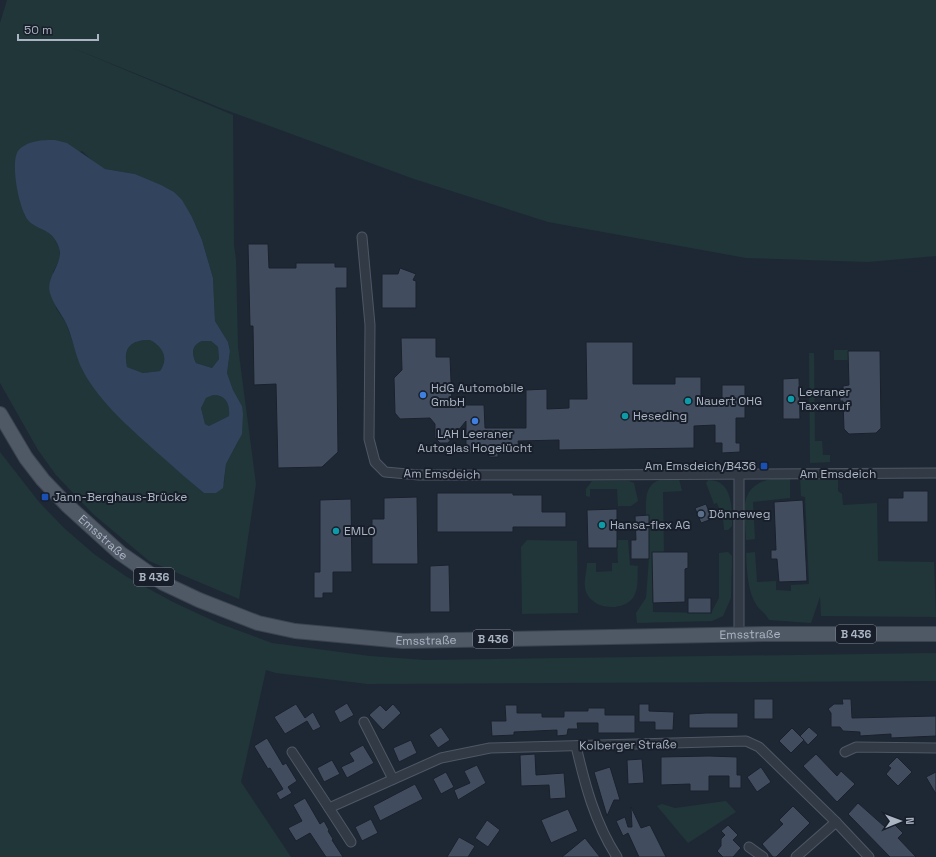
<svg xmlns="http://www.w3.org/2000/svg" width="936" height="857" font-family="'Space Grotesk',sans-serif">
<rect width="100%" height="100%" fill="#1e2835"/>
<g fill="#213638" fill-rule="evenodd">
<path d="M7,0H936V256L868,262L746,258L548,222L414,179L223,109L68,46L233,115L234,245L236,260L238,347L256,484L239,599L149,561L93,514L56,475L38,450L0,383V23ZM82,151L98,166L105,169L135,174L174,192L192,217L202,240L213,278L215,321L228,342L230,351L227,373L233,390L242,406L238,442L226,464L224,483L204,493L129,427L91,383L83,371L66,323L56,308L53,272L60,259L59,248L54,238L45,229L25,216L17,184Z"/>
<path d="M150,340C163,347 169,357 160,371L143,373L127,367C123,348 130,340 150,340Z"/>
<path d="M202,341H211L218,347L219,359L212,368L196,363C191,353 192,345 202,341Z"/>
<rect x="834" y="350" width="14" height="10"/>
<polygon points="809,353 814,353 815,441 822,441 823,455 830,455 830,462 810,463"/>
<path d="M213,395C226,395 230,404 229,416L209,426L205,424L201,408L206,398Z"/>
<polygon points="0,452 39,502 64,528 94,554 127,577 173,602 218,623 272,643 370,656 425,660 936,653 936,681 368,684 276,673 266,670 241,782 291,857 0,857"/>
<path d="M800,478H838V491L842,494L843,505L877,503L878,561L934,562L936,617L821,616L820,597L811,623L769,620C766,614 761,611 757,606C747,591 747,570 746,553L755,552L757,582L776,581V590L791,591V585L809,584L805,497L801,496Z"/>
<path d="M664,479H679L682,491L663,492L664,552L652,570L653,612L711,613L719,598V553L728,552L732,556L731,598L723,616L712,621L637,623L636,613L646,598L649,558V516L646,515C646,500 644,482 664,479Z"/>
<path d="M771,479H790V498L753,502L755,539L746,540C745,512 737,487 771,479Z"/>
<path d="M708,480C733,480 732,508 732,526L728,530H724L723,518L717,503L714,504L706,483Z"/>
<polygon points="592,481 629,481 634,483 638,501 631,506 618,506 617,489 590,489 590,497 586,496 586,489"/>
<polygon points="527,540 577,541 578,613 522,614 521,547"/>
<path d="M617,540H628L630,565L638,566C637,575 639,588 634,596C625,612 595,610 587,594C582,584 587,573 587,563H596V572L612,571V563H618Z"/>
<polygon points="726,801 736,812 688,843 657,806 662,804 675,808"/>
</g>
<path fill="#31435d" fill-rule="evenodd" d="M55,140L67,143L105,169L135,174L161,185L174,192L182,200L192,217L202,240L213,278L215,321L228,342L230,351L227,373L233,390L242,406L243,414L242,434L226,464L223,488L216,493H204C189,481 175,468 160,455C133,431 100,403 83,371C75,356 73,338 66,323C61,313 53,304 50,293C45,277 64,264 59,248C52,227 37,231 28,220C19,209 10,163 18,151C27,140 43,140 55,140ZM150,340C163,347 169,358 160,371L143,373L127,367C123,348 130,340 150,340ZM202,341H211L218,347L219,359L212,368L196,363C191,353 192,345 202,341ZM213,395C226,395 230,404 229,416L209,426L205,424L201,408L206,398Z"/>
<g fill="#414d5e" stroke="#1a212c">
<polygon points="248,244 268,244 269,268 296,268 296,263 335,263 335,267 347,267 347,288 336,288 338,452 322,467 278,468 276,384 254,385 253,326 250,326"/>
<polygon points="400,268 416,274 413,280 416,281 416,308 382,308 382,274 398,274"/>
<polygon points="401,338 436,338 436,357 450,357 452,405 484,405 485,428 526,428 526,390 547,389 547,409 569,408 569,399 587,399 586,342 633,342 633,384 675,384 675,377 701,377 701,400 722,400 722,385 745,385 745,418 736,418 736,443 740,443 740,452 722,453 722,443 715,443 715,425 694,426 694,448 559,450 559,440 518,441 519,450 498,450 498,457 489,457 489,452 466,453 466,421 448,443 440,443 435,438 435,424 430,418 400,419 395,413 394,378 402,370"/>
<polygon points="848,351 880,351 881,428 876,433 849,434 844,429 843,401 840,401 840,392 843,392 843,386 849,385"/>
<polygon points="799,378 800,419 783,419 783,379"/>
<polygon points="903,491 928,491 928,522 888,522 888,498 903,498"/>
<polygon points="437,493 513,493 513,495 542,495 542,512 566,512 566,527 513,527 513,532 437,532"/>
<polygon points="417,497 418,564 372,564 372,519 384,519 384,498"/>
<polygon points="351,499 352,572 333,572 333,593 323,593 323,598 314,598 314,572 320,572 320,500"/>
<polygon points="803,500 807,581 779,582 777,559 771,559 771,550 776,550 774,502"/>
<polygon points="706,504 712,519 701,523 695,508"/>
<polygon points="617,509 617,548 588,548 587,510"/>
<polygon points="649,515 649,559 631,559 631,540 636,540 635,516"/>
<polygon points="652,552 688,552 688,568 685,569 685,602 653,603"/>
<polygon points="449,565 450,612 430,612 430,566"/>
<rect x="688" y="598" width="23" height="15"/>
<rect x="754" y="699" width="19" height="20"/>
<polygon points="842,699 851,699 852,718 936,716 936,736 891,738 891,734 860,736 860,732 843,731 840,727 831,727 831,713 828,709 834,704 843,704"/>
<polygon points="347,703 354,715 340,723 334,711"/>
<polygon points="296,704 305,718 313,712 321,727 313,731 307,721 285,734 274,717"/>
<polygon points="393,704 401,713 383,730 369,715 380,705 386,711"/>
<polygon points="639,704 649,704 649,711 674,712 673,730 655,730 655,722 639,722"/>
<polygon points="505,705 517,705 517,713 542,713 542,717 564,717 564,711 588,711 588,708 605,708 605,715 635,715 635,733 598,733 598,723 577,723 578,729 568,729 567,735 557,736 557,730 514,732 514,735 492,736 491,721 506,721"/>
<polygon points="706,713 738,713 738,728 689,728 689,714"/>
<polygon points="441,727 450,740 438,748 429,735"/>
<polygon points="809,727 818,735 808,745 800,736"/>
<polygon points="792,728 804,740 791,753 779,741"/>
<polygon points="267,738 283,765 286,763 297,781 288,787 292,793 280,800 276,793 283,789 270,768 268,769 254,746"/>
<polygon points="411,740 417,753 399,762 393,748"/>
<polygon points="363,745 374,763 347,778 341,767 354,761 349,753"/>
<polygon points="535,754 536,775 564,773 566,798 550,799 549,785 521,786 520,755"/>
<polygon points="816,754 837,776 841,771 855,784 837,802 803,766"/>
<polygon points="709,756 737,757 737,775 741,775 741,788 729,788 729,776 709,776 709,791 690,791 690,784 661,785 661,757"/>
<polygon points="897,757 912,772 898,786 886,774 891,768 888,766"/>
<polygon points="642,759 644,783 628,784 627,760"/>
<polygon points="332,760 340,774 324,782 317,768"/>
<polygon points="477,765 486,783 458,800 454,790 470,783 464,771"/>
<polygon points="610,767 620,800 614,800 607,816 594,772"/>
<polygon points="761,767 771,782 757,792 747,777"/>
<polygon points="446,772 454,787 441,794 433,779"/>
<polygon points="936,772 936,794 926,777"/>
<polygon points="415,784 423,799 380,821 373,806"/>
<polygon points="305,798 320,824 324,821 329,830 328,831 333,839 332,840 343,857 326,857 310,833 296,841 288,828 302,821 293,805"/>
<polygon points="858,803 885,827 891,821 903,833 898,838 916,857 890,857 848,814"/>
<polygon points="793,806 810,823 776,857 773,857 762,844 783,824 779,820"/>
<polygon points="631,807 641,828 650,825 666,857 639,857 628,833 623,836 616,821 625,817 628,827 632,827"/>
<polygon points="568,809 578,831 551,843 541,820"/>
<polygon points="371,819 378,833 362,841 355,827"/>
<polygon points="487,820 500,830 488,847 475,838"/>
<polygon points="728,825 738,835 733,840 741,848 733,857 723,857 717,851 721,846 721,839 725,835 721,831"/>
<polygon points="459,837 475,846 468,857 447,857"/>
<polygon points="585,838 600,857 562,857"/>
</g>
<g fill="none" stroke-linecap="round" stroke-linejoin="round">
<defs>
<g id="minor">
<polyline points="362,237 370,325 369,439 375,462 385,472 419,475 583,475 936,473"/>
<polyline points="739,634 739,473"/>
<polyline points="364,722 393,779"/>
<path d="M576,746C585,785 595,823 617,857"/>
<polyline points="292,752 329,808 441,758 490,748 746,741 759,747 836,822 869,857"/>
<polyline points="845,752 856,747 936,748"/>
<polyline points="329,808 351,842"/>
<polyline points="749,847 763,857"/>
<polyline points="796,857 836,822"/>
</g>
<g id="primary">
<path id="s1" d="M0,414L26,458L43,480L67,505L120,553L163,583L199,600L258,623L295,631L403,641L766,634H936"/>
</g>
</defs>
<use href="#minor" stroke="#4f5764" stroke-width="11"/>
<use href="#primary" stroke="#3b434f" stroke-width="16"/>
<use href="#minor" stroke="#323a46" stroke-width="9"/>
<use href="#primary" stroke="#4f5966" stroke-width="14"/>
</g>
<g fill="#3f7fe0" stroke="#181f2a" stroke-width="1.5">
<circle cx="423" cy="395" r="4"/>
<circle cx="475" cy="421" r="4"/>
</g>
<g fill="#0f9aa8" stroke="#181f2a" stroke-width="1.5">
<circle cx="791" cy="399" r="4"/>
<circle cx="688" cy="401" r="4"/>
<circle cx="625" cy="416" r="4"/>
<circle cx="602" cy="525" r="4"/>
<circle cx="336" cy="531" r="4"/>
</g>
<g fill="#1a4fb4" stroke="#181f2a" stroke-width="1.5">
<rect x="760" y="462" width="8" height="8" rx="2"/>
<rect x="41" y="493" width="8" height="8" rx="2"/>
</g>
<circle fill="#5c6f8a" stroke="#181f2a" stroke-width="1.5" cx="701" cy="514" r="4"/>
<g text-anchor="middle" stroke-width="4" stroke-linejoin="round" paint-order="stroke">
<g fill="#181f2a" stroke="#7f8795" stroke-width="1">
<rect x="134" y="568" width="40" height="18" rx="3"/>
<rect x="836" y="625" width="40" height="18" rx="3"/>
<rect x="473" y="630" width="40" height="18" rx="3"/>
</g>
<g font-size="11" font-weight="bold" fill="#abb4c3">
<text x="154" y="581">B 436</text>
<text x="856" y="638">B 436</text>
<text x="493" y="643">B 436</text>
</g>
<g font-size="12" fill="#abb4c3" stroke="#181f2a" text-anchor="start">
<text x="431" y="392">HdG Automobile<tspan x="431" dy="14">GmbH</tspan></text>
<text x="799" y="396">Leeraner<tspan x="799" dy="14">Taxenruf</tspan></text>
<text x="696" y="405">Nauert OHG</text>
<text x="633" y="420">Heseding</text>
<text x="475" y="438" text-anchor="middle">LAH Leeraner<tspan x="475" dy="14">Autoglas Hogelücht</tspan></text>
<text x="756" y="470" text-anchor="end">Am Emsdeich/B436</text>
<text x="53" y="501">Jann-Berghaus-Brücke</text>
<text x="709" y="518">Dönneweg</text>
<text x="610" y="529">Hansa-flex AG</text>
<text x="344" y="535">EMLO</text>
</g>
<g font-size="12" fill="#abb4c3" stroke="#181f2a">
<text transform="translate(442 474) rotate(1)" y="4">Am Emsdeich</text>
<text x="838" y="478">Am Emsdeich</text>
<text dy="4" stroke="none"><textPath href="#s1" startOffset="162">Emsstraße</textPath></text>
<text dy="4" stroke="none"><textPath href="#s1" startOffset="834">Emsstraße</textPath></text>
<text dy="4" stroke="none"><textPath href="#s1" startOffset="510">Emsstraße</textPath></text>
<text transform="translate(628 745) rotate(-1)" y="4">Kolberger Straße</text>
</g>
</g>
<g transform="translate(900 821) rotate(89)" stroke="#181f2a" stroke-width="3" paint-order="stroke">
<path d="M0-3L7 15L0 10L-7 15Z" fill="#abb4c3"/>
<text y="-6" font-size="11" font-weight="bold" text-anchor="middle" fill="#abb4c3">N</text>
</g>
<path d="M18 34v6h80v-6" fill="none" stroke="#abb4c3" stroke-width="2"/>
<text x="24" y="34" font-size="12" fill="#abb4c3" stroke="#181f2a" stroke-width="3" paint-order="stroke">50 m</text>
</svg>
